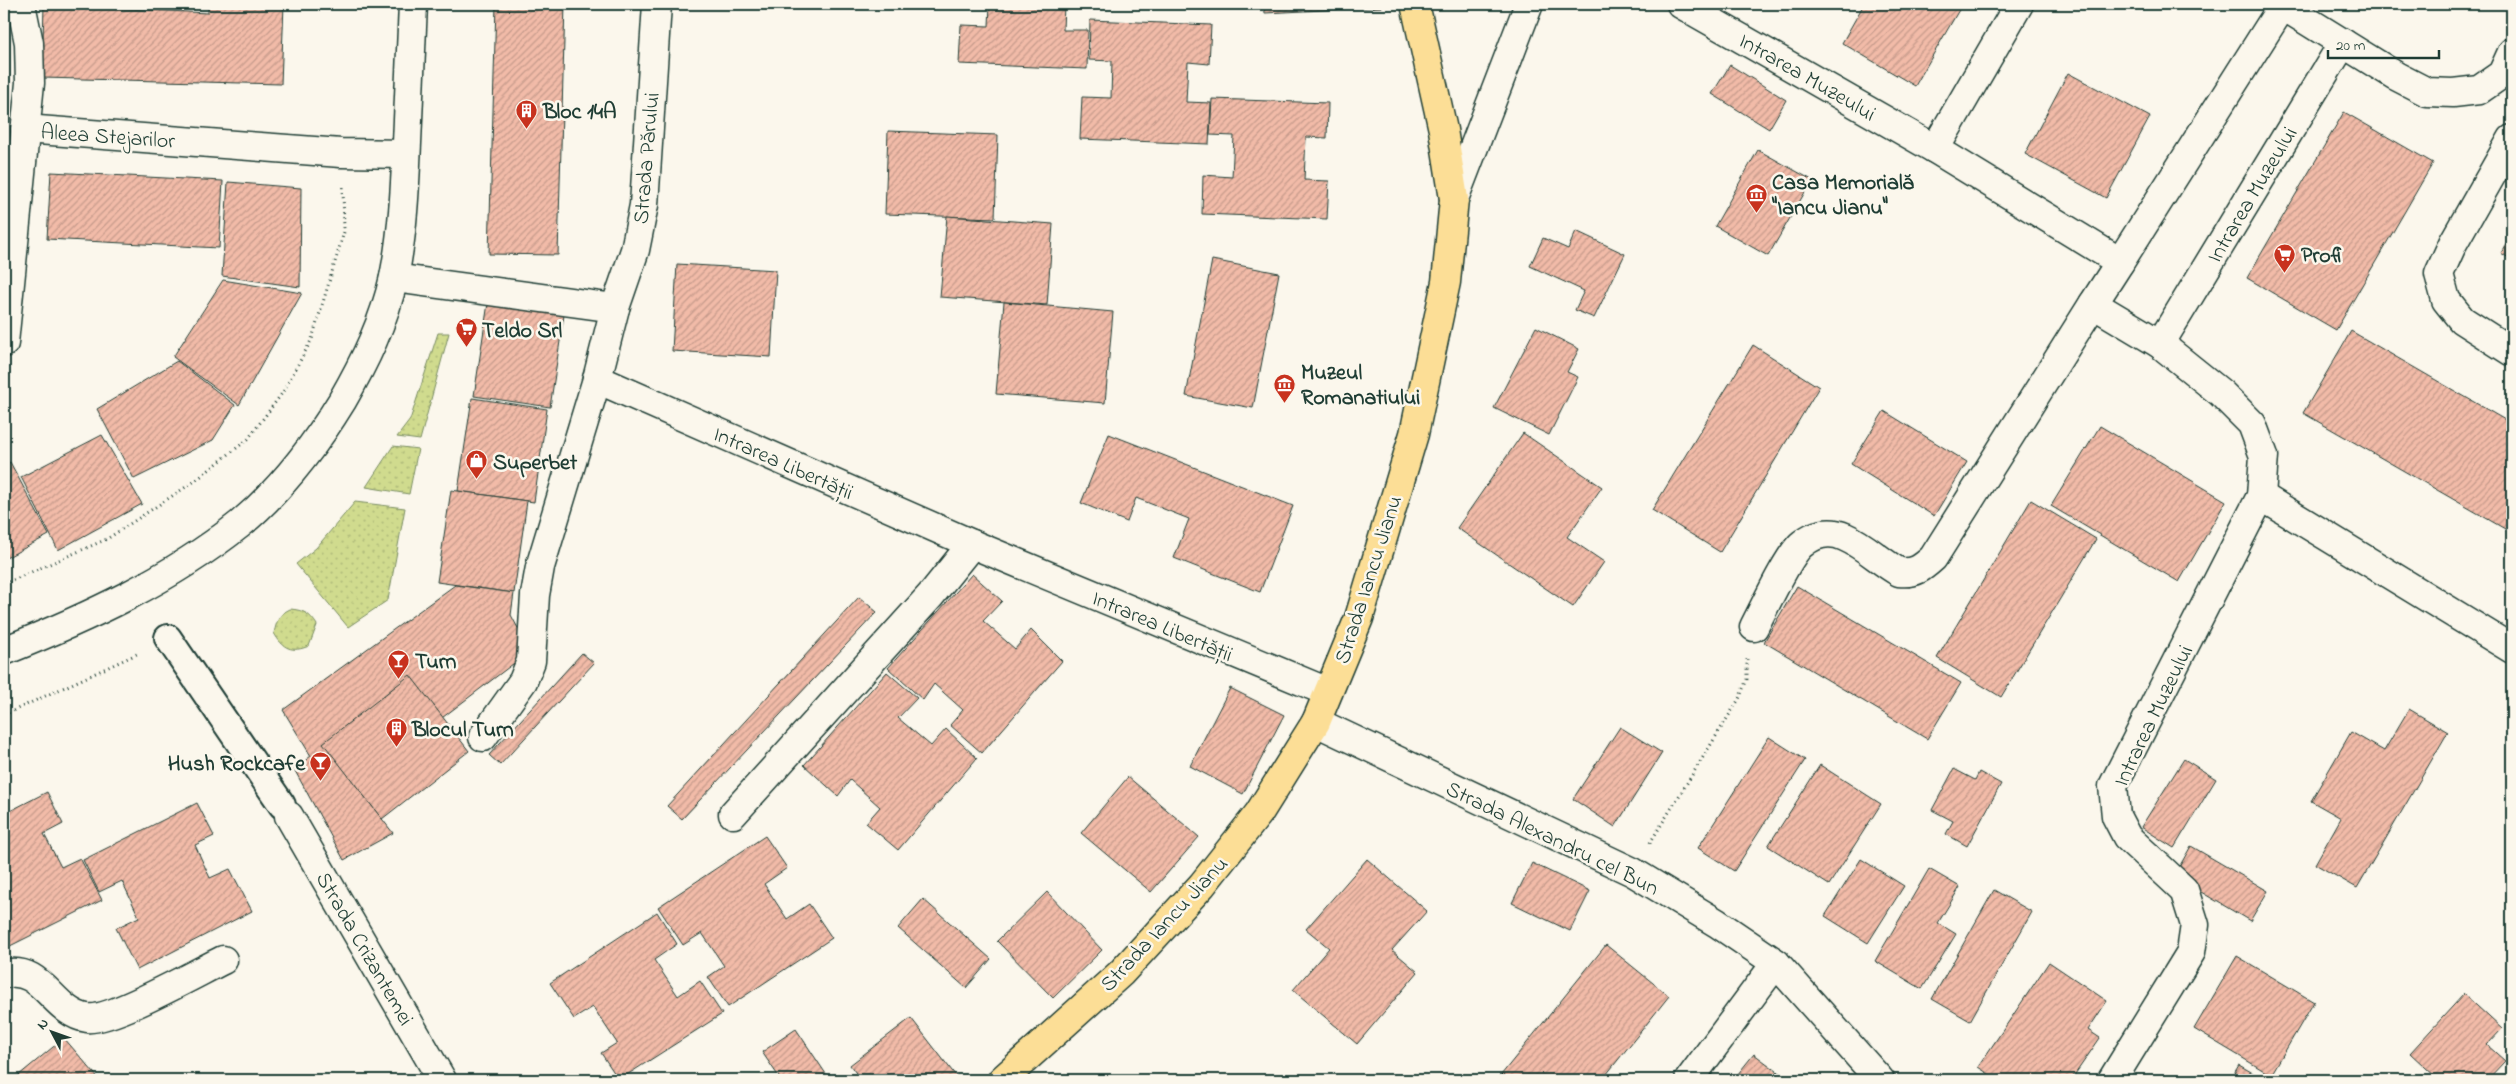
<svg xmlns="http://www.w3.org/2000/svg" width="2516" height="1084" font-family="'Indie Flower',sans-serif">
<defs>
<pattern id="grass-dots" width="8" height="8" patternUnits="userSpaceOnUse" patternTransform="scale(1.25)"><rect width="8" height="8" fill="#d0db8e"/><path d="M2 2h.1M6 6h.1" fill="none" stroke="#b2bd7b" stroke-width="1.8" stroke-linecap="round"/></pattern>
<pattern id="building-hatch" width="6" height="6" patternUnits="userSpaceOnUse" patternTransform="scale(1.25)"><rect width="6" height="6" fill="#f2bba8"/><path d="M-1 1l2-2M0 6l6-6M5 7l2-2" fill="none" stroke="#c3998a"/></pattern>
</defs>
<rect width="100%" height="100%" fill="#fbf7ec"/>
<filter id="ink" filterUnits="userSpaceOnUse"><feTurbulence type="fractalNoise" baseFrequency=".02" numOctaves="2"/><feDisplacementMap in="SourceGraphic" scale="10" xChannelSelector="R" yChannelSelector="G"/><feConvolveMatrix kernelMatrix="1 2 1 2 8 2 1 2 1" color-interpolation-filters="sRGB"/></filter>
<g filter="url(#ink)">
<g fill="url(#grass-dots)" stroke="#788c61">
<polygon points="438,333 449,333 420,440 397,437 410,420"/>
<polygon points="393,446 418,449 409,494 366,487"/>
<polygon points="355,502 405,508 388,600 348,627 296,564 316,548"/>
<path d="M290,609C304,610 310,614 317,625L309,646C292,653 283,649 274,633C277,621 278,615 290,609Z"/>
</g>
<g fill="url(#building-hatch)" stroke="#1f3d34">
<polygon points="208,4 284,4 281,84 42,78 44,5 208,13"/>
<polygon points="496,4 565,4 558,255 489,254"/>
<polygon points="990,4 1064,4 1063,30 1088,30 1087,69 959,64 961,25 989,26"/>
<polygon points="1264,4 1382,4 1382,7 1265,13"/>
<polygon points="1864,4 1952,4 1960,8 1915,86 1842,43"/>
<polygon points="1090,20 1211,25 1209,64 1188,62 1186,102 1211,103 1209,144 1080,139 1082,97 1111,98 1112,61 1089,60"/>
<polygon points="1730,65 1786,100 1769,129 1712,94"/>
<polygon points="2068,73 2150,117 2106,198 2025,154"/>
<polygon points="1212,99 1328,103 1327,138 1306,137 1304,180 1329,181 1327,219 1202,214 1203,175 1232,177 1234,136 1210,135"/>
<polygon points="2344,112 2433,163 2336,330 2247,278"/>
<polygon points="888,131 998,135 995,218 885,214"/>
<polygon points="1758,150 1812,180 1768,256 1715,226"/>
<polygon points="51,172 223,181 219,248 47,239"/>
<polygon points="228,182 301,188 300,287 222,276"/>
<polygon points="947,216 1053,224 1047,305 940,297"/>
<polygon points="1576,231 1625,254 1594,318 1575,310 1584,291 1530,266 1543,238 1568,249"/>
<polygon points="2512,234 2512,260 2501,253"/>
<polygon points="1212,260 1279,273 1253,408 1186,396"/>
<polygon points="677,264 776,270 771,357 672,351"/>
<polygon points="223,280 302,293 239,405 173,357"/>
<polygon points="1004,302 1113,312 1105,403 996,394"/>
<polygon points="488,303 564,315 550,407 474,396"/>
<polygon points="1536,327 1579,349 1567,372 1578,377 1549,435 1494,408"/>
<polygon points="2351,331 2512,424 2512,533 2303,413"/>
<polygon points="1753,345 1819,387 1720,552 1652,510"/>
<polygon points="177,361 235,405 213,440 134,479 97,409"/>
<polygon points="472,398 547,409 534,502 458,491"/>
<polygon points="1884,411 1967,462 1934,516 1851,464"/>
<polygon points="2100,426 2226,501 2179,582 2051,506"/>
<polygon points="1523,433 1602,487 1567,537 1604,562 1573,607 1457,528"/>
<polygon points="1109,434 1293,506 1260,592 1174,558 1189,519 1136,498 1127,522 1081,503"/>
<polygon points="102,435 142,504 58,550 21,477"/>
<polygon points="10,462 49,535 4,559 4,465"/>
<polygon points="451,490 527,501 514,593 437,582"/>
<polygon points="2031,500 2096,539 2001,697 1937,658"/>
<polygon points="972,574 1002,601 983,621 1015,649 1031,630 1062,661 982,753 950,725 963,710 934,684 923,700 888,668"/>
<polygon points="455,585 514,593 511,615 530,651 355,784 393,833 344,860 294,769 311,756 283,710"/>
<polygon points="1797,586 1961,683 1927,739 1764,642"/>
<polygon points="859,597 877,612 682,819 667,806"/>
<polygon points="582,653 594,663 500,765 489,755"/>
<polygon points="887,672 917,698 898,718 931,746 946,729 977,758 898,850 866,823 880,807 850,780 838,796 804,765"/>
<polygon points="410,675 469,751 382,819 323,743"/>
<polygon points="1230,688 1284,715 1243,794 1190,766"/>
<polygon points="2409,709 2448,732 2357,888 2315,864 2341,818 2311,801 2351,732 2384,751"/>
<polygon points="1620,727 1662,753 1615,827 1573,799"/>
<polygon points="1769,737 1805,760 1734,871 1698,848"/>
<polygon points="2184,759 2216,779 2174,848 2141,827"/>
<polygon points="1820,765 1881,804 1829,885 1768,846"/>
<polygon points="1954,769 1975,780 1979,772 2001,784 1967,846 1946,834 1953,821 1932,810"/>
<polygon points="1128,777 1199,837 1151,892 1081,833"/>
<polygon points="47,792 63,824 44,834 61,867 80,858 102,900 4,949 4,814"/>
<polygon points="197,803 214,836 195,845 210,878 230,869 252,911 137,970 116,928 139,917 122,881 99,892 83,860"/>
<polygon points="765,836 787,868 764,884 787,919 809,904 832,938 728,1007 708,977 724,966 702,933 683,945 658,907"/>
<polygon points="2191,846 2268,891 2250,921 2174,876"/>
<polygon points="1367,859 1427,911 1392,950 1418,972 1357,1044 1293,990 1329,948 1306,929"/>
<polygon points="1861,859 1904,886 1868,943 1825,916"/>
<polygon points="1532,863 1590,891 1570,931 1512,903"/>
<polygon points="1929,869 1960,887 1938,923 1956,934 1922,989 1875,961"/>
<polygon points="1994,890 2032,912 1970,1021 1932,999"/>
<polygon points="1047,892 1102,950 1053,998 997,941"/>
<polygon points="923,899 991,959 966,988 898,928"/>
<polygon points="657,912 677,944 654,960 678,996 700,981 722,1014 619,1080 601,1053 617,1043 593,1007 574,1019 550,983"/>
<polygon points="1606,945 1669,996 1602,1080 1497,1080"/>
<polygon points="2237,956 2314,1002 2271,1075 2194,1029"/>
<polygon points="2049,962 2107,1001 2088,1030 2100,1038 2071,1080 1998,1080 1978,1067"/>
<polygon points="2464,994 2502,1029 2487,1045 2505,1061 2487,1080 2439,1080 2410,1053"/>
<polygon points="911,1018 959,1080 861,1080 850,1065"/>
<polygon points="796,1029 830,1080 781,1080 762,1052"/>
<polygon points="64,1038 100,1080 13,1080"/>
<polygon points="1754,1054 1789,1080 1733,1080"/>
<polygon points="2239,1065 2265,1080 2230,1080"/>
</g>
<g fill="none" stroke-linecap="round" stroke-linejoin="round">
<defs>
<polyline id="pedestrian" points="168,638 282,805"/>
<g id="minor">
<polyline points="1681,4 1935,149 2120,262 2093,304 2160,344 2221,393 2252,424 2264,456 2261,496 2113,786 2116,816 2127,837 2184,890 2195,925 2191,952 2112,1080"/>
<polyline points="2280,4 2396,76 2427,92 2453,93 2479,90 2502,74 2512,52"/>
<polyline points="25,129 341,153 406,154"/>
<polyline points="2512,139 2453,243 2439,274 2446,300 2462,320 2512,352"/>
<polyline points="1935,149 2019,4"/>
<polyline points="1454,199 1529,4"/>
<polyline points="2120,262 2283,5"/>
<polyline points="394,278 615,308"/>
<polyline points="4,343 30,83 29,43 21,4"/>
<polyline points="2160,344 2343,43"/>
<polyline points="597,379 972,544 1328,692"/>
<polyline points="2261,496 2512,649"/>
<path d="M1754,627C1763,610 1789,554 1802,544C1814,534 1830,530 1845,537C1864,545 1881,562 1899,572C1915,574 1922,568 1933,558L2093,304"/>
<polyline points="1316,722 1633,872 1717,923 1776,963 1880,1080"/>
<polyline points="483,737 523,681 531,661 535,595 540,567 597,379 615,308 635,250 644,205 657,4"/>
<polyline points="733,814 931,595 972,544"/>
<polyline points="289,816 442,1080"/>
<path d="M4,974C42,964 53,1013 87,1018C110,1022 198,972 223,960"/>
<polyline points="1689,1080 1776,963"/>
</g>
<path id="secondary" d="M4,651C87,618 170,580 240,524C281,490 315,445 342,401C365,361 384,322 394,277C403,233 405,188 407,143C409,96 411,50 413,4"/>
<polyline id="primary" points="1002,1080 1121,973 1202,885 1259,813 1316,722 1359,618 1414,434 1446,282 1454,199 1443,130 1415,4"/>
</defs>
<use href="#pedestrian" stroke="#1f3d34" stroke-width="30"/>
<use href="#minor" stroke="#1f3d34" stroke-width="31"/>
<use href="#secondary" stroke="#1f3d34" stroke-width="31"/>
<use href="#primary" stroke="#1f3d34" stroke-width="31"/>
<g stroke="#1f3d34" stroke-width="3" stroke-dasharray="1 4" stroke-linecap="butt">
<polyline points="4,584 107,539 195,481 248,439 283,392 312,339 344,232 343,187"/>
<polyline points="4,715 139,653"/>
<polyline points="1650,843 1739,699 1747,679 1747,659"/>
</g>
<use href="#pedestrian" stroke="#fbf7ec" stroke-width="26"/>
<use href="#minor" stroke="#fbf7ec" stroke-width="28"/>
<use href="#secondary" stroke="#fbf7ec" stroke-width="28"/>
<use href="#primary" stroke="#fcde96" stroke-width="28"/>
</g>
</g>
<defs>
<symbol id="building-pin" viewBox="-11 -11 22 30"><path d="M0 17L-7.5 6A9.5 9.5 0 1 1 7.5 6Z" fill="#c8321e" stroke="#fbf7ec"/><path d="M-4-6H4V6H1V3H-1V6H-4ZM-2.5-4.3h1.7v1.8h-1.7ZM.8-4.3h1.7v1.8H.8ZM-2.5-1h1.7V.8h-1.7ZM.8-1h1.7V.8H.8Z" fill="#fff"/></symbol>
<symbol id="museum-pin" viewBox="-11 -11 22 30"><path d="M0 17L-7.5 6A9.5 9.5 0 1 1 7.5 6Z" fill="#c8321e" stroke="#fbf7ec"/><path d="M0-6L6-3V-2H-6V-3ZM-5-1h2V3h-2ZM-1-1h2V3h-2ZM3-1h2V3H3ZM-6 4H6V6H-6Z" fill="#fff"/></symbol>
<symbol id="supermarket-pin" viewBox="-11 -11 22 30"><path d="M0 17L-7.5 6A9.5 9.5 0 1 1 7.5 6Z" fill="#c8321e" stroke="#fbf7ec"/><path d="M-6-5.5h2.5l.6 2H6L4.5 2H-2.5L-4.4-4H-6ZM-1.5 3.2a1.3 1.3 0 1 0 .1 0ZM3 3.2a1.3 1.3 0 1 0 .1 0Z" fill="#fff"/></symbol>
<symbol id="shop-pin" viewBox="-11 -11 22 30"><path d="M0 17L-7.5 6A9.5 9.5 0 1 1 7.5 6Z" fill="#c8321e" stroke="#fbf7ec"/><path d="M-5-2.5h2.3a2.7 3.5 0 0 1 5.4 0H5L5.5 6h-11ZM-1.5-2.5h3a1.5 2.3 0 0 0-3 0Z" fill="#fff"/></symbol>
<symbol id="bar-pin" viewBox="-11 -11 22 30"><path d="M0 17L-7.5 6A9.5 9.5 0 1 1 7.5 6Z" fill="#c8321e" stroke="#fbf7ec"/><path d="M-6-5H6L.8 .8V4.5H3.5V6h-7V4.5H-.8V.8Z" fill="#fff"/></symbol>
</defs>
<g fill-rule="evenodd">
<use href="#building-pin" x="514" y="98" width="25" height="34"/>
<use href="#museum-pin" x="1744" y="182" width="25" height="34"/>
<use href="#supermarket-pin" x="2272" y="242" width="25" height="34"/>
<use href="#supermarket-pin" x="454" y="316" width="25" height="34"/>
<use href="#museum-pin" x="1272" y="372" width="25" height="34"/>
<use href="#shop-pin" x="464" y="448" width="25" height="34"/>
<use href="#bar-pin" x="386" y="648" width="25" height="34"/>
<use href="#building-pin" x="384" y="716" width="25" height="34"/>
<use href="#bar-pin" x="308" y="750" width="25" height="34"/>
</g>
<g text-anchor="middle" stroke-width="5" stroke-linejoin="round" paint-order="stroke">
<g font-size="22" fill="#1f3d34" stroke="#fbf7ec">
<text transform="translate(1808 76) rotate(30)" y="8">Intrarea Muzeului</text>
<text transform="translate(108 135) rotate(4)" y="8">Aleea Stejarilor</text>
<text transform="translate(645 158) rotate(-85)" y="8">Strada Părului</text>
<text transform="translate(2251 194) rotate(-59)" y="8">Intrarea Muzeului</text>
<text transform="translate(784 462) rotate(24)" y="8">Intrarea Libertății</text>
<text transform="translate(1367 579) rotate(-72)" y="8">Strada Iancu Jianu</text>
<text transform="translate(1163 625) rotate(23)" y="8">Intrarea Libertății</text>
<text transform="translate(2152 715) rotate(-64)" y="8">Intrarea Muzeului</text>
<text transform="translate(1553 837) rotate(26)" y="8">Strada Alexandru cel Bun</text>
<text transform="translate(1163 923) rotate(-47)" y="8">Strada Iancu Jianu</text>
<text transform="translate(366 948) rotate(60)" y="8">Strada Crizantemei</text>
</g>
<g font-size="22" font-weight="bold" fill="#1f3d34" stroke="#fbf7ec" text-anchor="start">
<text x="543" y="118">Bloc 14A</text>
<text x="1772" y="189">Casa Memorială<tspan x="1772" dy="25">"Iancu Jianu"</tspan></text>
<text x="2301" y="262">Profi</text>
<text x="482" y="337">Teldo Srl</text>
<text x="1301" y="379">Muzeul<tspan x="1301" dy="25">Romanatiului</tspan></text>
<text x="493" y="469">Superbet</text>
<text x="415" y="668">Turn</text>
<text x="412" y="736">Blocul Turn</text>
<text x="305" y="770" text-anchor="end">Hush Rockcafe</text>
</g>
</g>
<rect width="2516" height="1084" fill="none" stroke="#fbf7ec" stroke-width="20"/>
<rect x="10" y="10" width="2496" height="1064" fill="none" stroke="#1f3d34" stroke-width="2" filter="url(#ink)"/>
<g transform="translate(52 1032) rotate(311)" stroke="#fbf7ec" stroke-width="4" paint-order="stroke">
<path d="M0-4L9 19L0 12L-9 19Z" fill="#1f3d34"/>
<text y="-8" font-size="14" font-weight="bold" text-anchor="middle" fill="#1f3d34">N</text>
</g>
<path d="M2328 50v8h111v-8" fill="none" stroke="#1f3d34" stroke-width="2.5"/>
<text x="2336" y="50" font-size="15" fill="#1f3d34" stroke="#fbf7ec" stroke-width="4" paint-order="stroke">20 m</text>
</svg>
